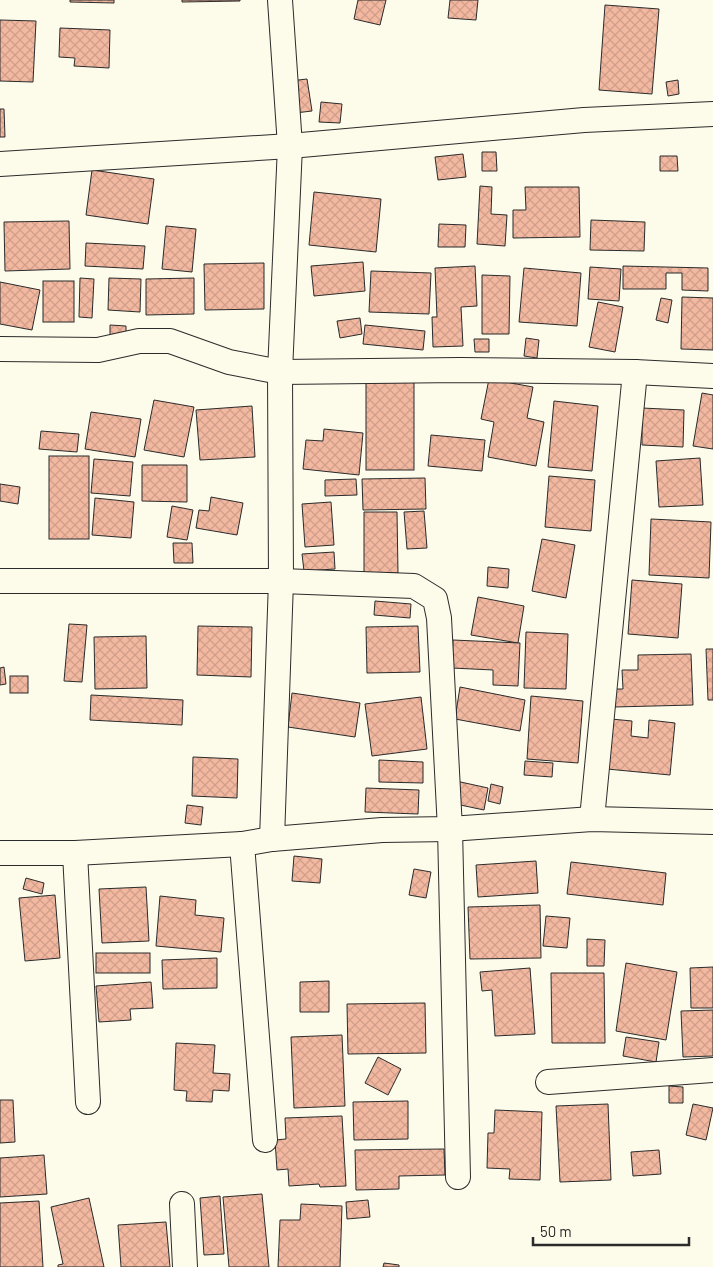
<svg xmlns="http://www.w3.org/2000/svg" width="713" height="1267" font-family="Barlow,sans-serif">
<defs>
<pattern id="building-cross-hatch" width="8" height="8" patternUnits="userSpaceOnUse" patternTransform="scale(1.25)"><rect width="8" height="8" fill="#f2b8a0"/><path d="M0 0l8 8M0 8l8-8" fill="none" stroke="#d09e8a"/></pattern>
</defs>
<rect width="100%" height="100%" fill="#fdfbea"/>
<g fill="url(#building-cross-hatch)" stroke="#2b2b2b">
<polygon points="70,0 114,0 114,3 70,2"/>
<polygon points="182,0 240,0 240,1 182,2"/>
<polygon points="358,0 386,0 380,25 354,19"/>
<polygon points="450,0 478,0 476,20 448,18"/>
<polygon points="605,5 659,9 652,94 599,90"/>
<polygon points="0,20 36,21 33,82 0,81"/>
<polygon points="60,28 110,30 109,68 74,66 75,58 59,57"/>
<polygon points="307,79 312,111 295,113 290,81"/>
<polygon points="678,80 679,94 668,96 666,82"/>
<polygon points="321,102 342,104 340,123 319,122"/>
<polygon points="0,109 4,109 5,137 0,137"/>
<polygon points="482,152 496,152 497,171 482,171"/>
<polygon points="463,154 466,177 438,180 435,157"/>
<polygon points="660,156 677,156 678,171 660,171"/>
<polygon points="92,170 154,179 148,224 86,215"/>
<polygon points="480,186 492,187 491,214 507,215 505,246 477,244"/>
<polygon points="525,187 579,187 580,237 513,238 513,210 526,210"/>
<polygon points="314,192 381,199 376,252 309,245"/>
<polygon points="591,220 645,222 644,251 590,250"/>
<polygon points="69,221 70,269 5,271 4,222"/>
<polygon points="439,224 466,225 465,247 438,247"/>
<polygon points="166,226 196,229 192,272 162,269"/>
<polygon points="86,243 145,246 143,269 85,266"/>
<polygon points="363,262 365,291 314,296 311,266"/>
<polygon points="264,263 264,309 205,310 204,264"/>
<polygon points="475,266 477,306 461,307 463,346 433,347 432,317 437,317 435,268"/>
<polygon points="623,266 708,268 708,291 682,290 682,273 666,273 666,289 623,289"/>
<polygon points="590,267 621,269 619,301 588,299"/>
<polygon points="524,268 581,273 577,326 519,322"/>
<polygon points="371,271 431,273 429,314 369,312"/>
<polygon points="482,275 510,276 509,334 482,334"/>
<polygon points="80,278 94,279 92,318 79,317"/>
<polygon points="109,278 141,279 140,312 108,310"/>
<polygon points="194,278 194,314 146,315 146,279"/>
<rect x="43" y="281" width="31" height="41"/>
<polygon points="0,282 40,290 32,330 0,324"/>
<polygon points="682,297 713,298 713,350 681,349"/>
<polygon points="661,298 672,300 668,323 656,320"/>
<polygon points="598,302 623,307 615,352 589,347"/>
<polygon points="360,318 362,334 340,338 337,321"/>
<polygon points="110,325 126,326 126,339 110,338"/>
<polygon points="365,325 425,331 423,350 363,344"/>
<polygon points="526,338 539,340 537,358 524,356"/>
<polygon points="474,339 489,339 489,352 475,352"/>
<rect x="366" y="377" width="48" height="93"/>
<polygon points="489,379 533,387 527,418 544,422 536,466 488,457 494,422 481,419"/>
<polygon points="702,393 713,395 713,449 693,446"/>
<polygon points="154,400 194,407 184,457 144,450"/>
<polygon points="554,401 598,406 592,471 548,467"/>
<polygon points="252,406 255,457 200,460 196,410"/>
<polygon points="642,408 684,410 683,447 642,445"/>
<polygon points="91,412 141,419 135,457 85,449"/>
<polygon points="324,429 363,433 359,475 303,469 306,440 323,441"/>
<polygon points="41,431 79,434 77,452 39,449"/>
<polygon points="431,435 485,440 482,471 428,466"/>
<rect x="49" y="456" width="40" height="83"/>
<polygon points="700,458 703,505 659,507 656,461"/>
<polygon points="94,459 133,462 130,496 91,493"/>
<polygon points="142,465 187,465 187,502 142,501"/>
<polygon points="549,476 595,480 591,531 545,527"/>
<polygon points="425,478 426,509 363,510 362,479"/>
<polygon points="356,479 357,495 325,496 325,480"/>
<polygon points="0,484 20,487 18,504 0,501"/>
<polygon points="211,497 243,503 237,535 196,528 199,510 209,511"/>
<polygon points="95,498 134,502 131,538 92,535"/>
<polygon points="331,502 334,545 305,547 302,504"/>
<polygon points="172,506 193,510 187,540 167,537"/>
<polygon points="424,511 427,548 407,549 404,512"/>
<polygon points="364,512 397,512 398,573 364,573"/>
<polygon points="651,519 711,522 709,578 649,575"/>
<polygon points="542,539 575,545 566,598 532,591"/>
<polygon points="173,543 192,543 193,563 174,563"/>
<polygon points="334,552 335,569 304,571 302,554"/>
<polygon points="488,567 509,569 508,588 487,586"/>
<polygon points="632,580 682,584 678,638 628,634"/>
<polygon points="478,597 524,606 518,643 471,635"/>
<polygon points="375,601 411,604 410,618 374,615"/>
<polygon points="69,624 87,625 82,682 64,681"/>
<polygon points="198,626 252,627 251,677 197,675"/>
<polygon points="418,626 420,672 367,673 366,627"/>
<polygon points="526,632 568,634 566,689 524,688"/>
<polygon points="146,636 147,688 95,689 94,637"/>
<polygon points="453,640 520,643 518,686 493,685 493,670 452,668"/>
<polygon points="706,649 713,649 713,700 708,700"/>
<polygon points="691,654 693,705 614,707 614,689 623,689 622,670 638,670 638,655"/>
<polygon points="4,667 6,684 0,685 0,668"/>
<rect x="10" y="676" width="18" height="17"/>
<polygon points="460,687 525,700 520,731 455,719"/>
<polygon points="292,693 360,703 355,737 288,727"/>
<polygon points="91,695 183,700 182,725 90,720"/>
<polygon points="531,696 583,701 578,763 527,759"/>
<polygon points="421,697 427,749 372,756 365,704"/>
<polygon points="611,719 632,721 631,736 648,738 649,720 675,723 670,775 607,769"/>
<polygon points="193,757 238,759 237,798 192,796"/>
<polygon points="379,760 423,762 423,783 379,782"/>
<polygon points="525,761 553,763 552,777 524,775"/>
<polygon points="456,781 488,788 484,810 451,803"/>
<polygon points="491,784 503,787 500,804 488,801"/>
<polygon points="366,788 419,790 418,814 365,812"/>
<polygon points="187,805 203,807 201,825 185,823"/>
<polygon points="294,856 322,859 320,883 292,881"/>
<polygon points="536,861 538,893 478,897 476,865"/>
<polygon points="571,862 666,873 663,905 567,894"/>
<polygon points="414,869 431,872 426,898 409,895"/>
<polygon points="26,878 44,883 42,894 23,889"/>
<polygon points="146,887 149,941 102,943 99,889"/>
<polygon points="55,895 60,958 25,961 19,898"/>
<polygon points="160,896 196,900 195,915 224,918 221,952 156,946"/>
<polygon points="540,905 541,958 470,959 468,907"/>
<polygon points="546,916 570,918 567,948 543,946"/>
<polygon points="587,939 605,940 604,966 587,966"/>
<rect x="96" y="953" width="54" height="20"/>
<polygon points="217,958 217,988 163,989 162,960"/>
<polygon points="626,963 677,972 666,1040 616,1031"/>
<polygon points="713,967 713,1008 691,1008 690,968"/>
<polygon points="530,968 535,1034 495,1036 492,990 482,991 480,972"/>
<polygon points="551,973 604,973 605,1043 552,1043"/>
<polygon points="329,981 329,1012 300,1012 300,982"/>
<polygon points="151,982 153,1008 130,1009 131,1020 99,1022 96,986"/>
<polygon points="425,1003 426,1053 348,1054 347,1004"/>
<polygon points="713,1010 713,1056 683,1057 681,1011"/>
<polygon points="342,1035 345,1106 294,1108 291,1037"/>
<polygon points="626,1037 659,1042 656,1062 623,1056"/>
<polygon points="176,1043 215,1045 213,1073 230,1074 229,1091 213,1090 212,1102 186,1101 187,1091 174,1090"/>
<polygon points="378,1057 401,1069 388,1095 365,1083"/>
<polygon points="669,1086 683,1087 683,1103 669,1103"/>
<polygon points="0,1100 13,1100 15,1142 0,1143"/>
<polygon points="408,1101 408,1139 354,1140 353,1102"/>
<polygon points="608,1104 611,1180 560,1182 556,1106"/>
<polygon points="693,1104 713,1108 706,1140 686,1135"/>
<polygon points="495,1110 542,1112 540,1180 509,1179 510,1169 487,1168 488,1133 494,1133"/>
<polygon points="342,1116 346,1186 320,1187 319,1184 289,1186 288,1169 277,1170 275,1140 286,1139 285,1118"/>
<polygon points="444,1149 445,1175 399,1176 399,1189 356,1190 355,1150"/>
<polygon points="659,1150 661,1174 633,1176 631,1152"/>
<polygon points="44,1155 47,1194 0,1197 0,1158"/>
<polygon points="262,1194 269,1267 229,1267 223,1197"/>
<polygon points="220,1196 224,1254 204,1255 200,1198"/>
<polygon points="89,1198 104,1267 58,1267 58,1265 63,1264 51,1207"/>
<polygon points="368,1200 370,1217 347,1219 346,1202"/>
<polygon points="39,1201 43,1267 0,1267 0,1203"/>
<polygon points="301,1204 342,1206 340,1267 278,1267 280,1220 300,1220"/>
<polygon points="166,1222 170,1267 121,1267 118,1225"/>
<polygon points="384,1263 399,1265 399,1267 383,1267"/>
</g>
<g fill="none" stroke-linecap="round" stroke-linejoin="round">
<defs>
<g id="minor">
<polyline points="0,164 290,146 584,120 713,114"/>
<polyline points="0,349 98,350 139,341 170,341 229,362 280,372 460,370 635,372 713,376"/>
<polyline points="0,581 281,581 414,586 435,599 439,618 450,829 458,1177"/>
<polyline points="592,819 635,372"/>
<polyline points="272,839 281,581 280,372 290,146 280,0"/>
<polyline points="242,844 265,1140"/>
<polyline points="0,853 75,853 242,844 272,839 382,830 450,829 592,819 713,822"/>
<polyline points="75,853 88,1102"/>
<polyline points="548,1082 713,1070"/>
<polyline points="182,1204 185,1267"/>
</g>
</defs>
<use href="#minor" stroke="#2b2b2b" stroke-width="26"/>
<use href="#minor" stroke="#fdfbea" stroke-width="24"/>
</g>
<path d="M533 1237v8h156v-8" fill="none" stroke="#2b2b2b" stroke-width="2.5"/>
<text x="540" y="1237" font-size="15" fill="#2b2b2b" stroke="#fdfbea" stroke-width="4" paint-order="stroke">50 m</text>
</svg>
